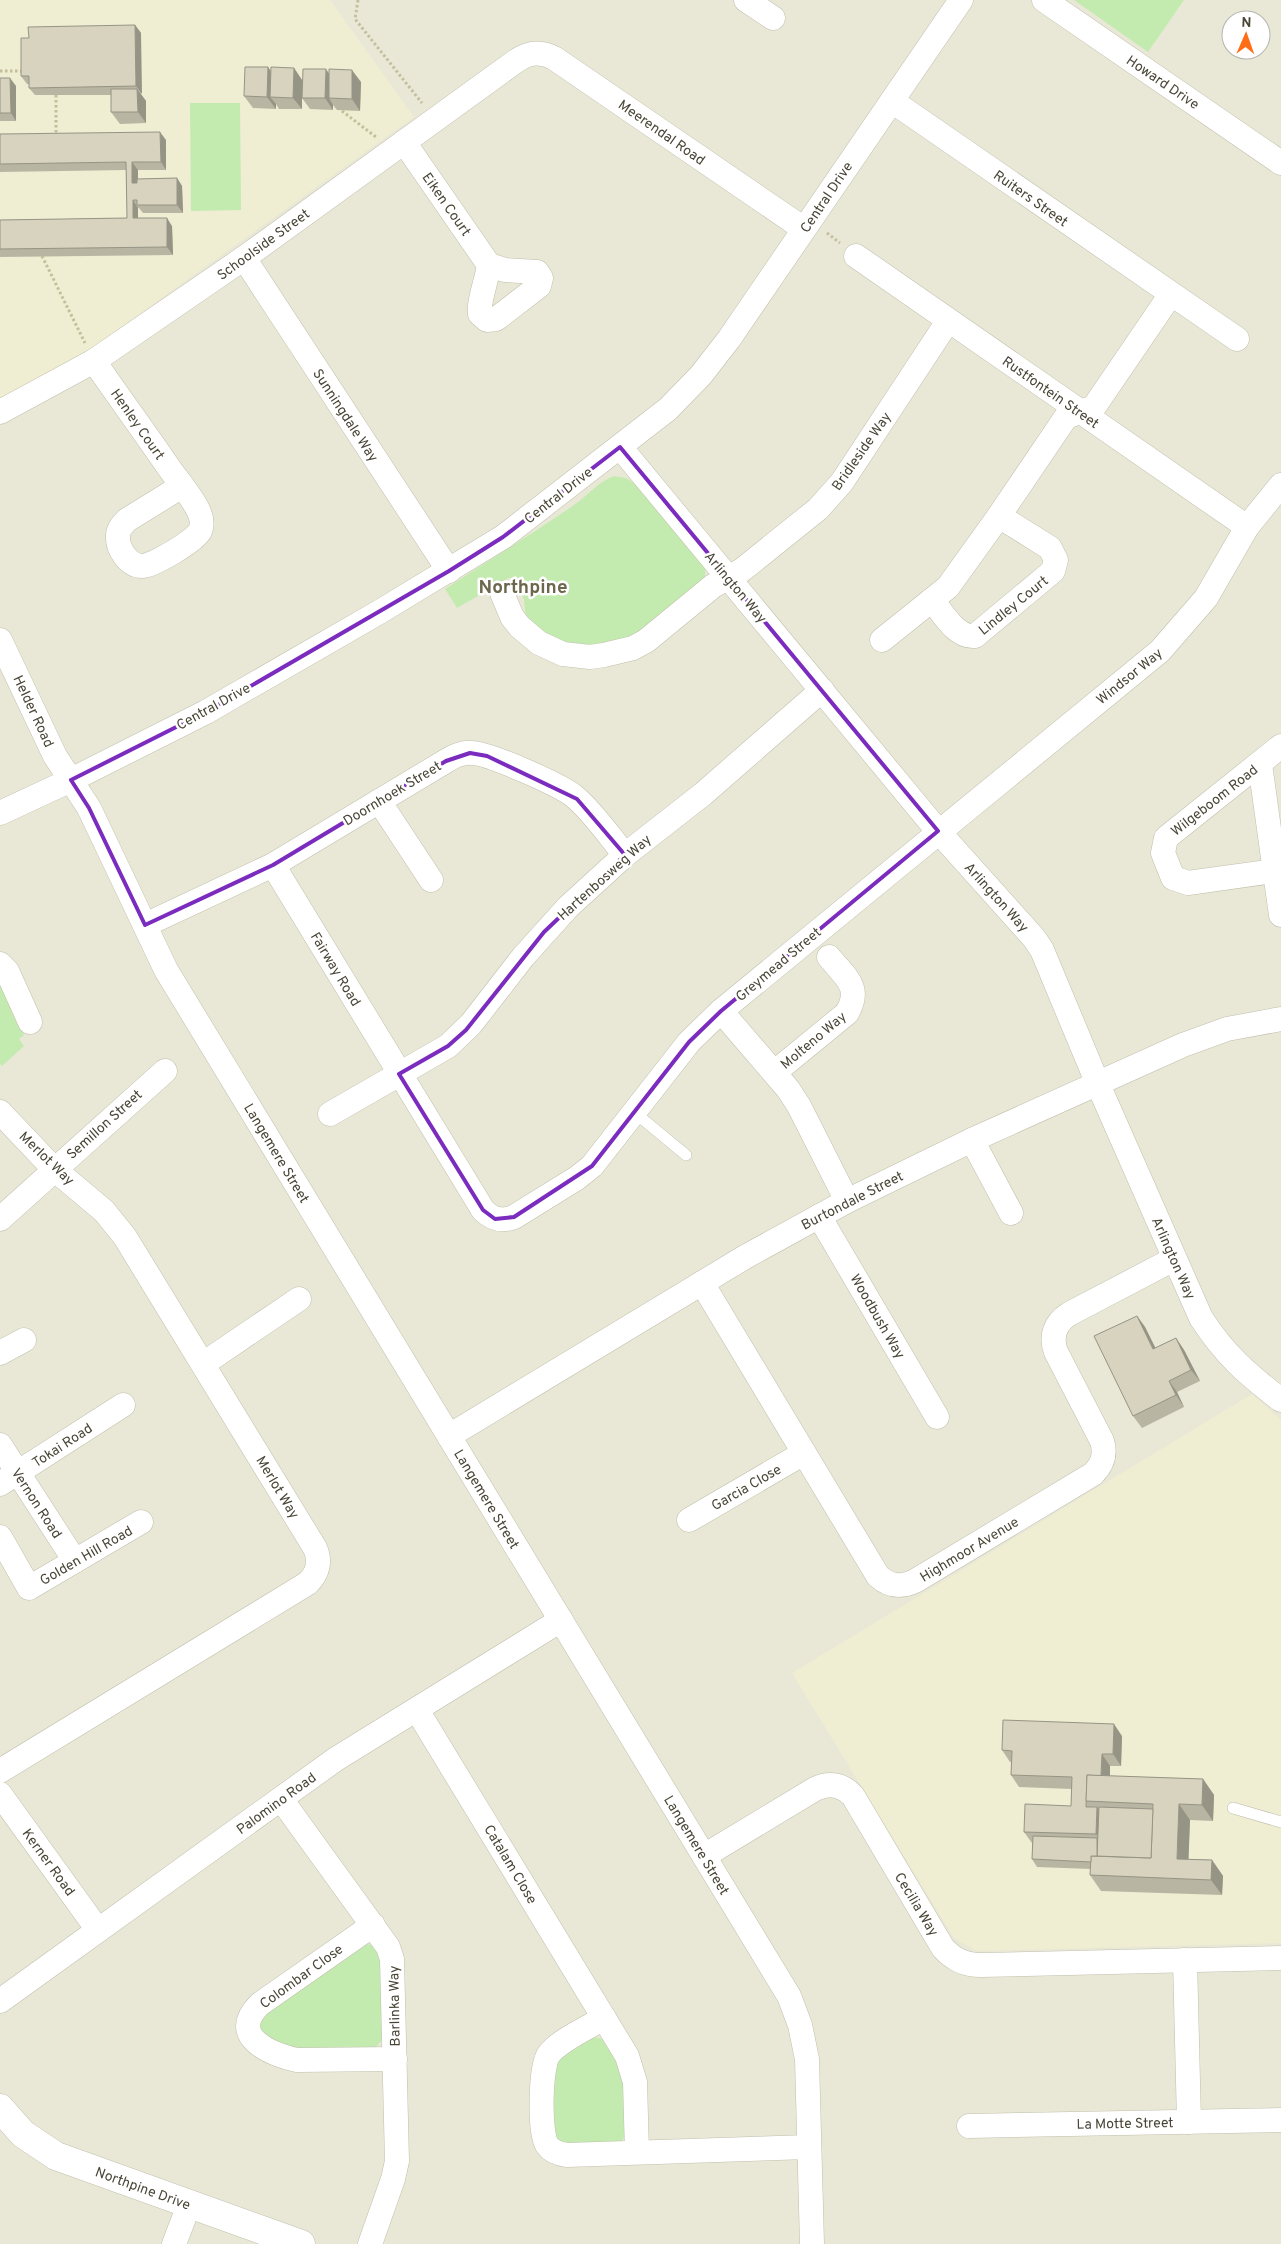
<svg xmlns="http://www.w3.org/2000/svg" width="1281" height="2244" font-family="Overpass,sans-serif">
<rect width="100%" height="100%" fill="#f5f4e9"/>
<path fill="#e9e8d7" fill-rule="evenodd" d="M0,0H1281V2244H0ZM1231,20H1261V50H1231Z"/>
<g fill="#efedd2">
<polygon points="0,0 330,0 414,117 89,350 0,400"/>
<polygon points="1252,1394 1281,1420 1281,1943 977,1951 954,1938 792,1673"/>
</g>
<g fill="#c3ebb0">
<polygon points="1074,0 1184,0 1148,52"/>
<polygon points="190,103 240,103 241,210 191,211"/>
<path d="M614,476L626,478L635,484L637,481L705,564V580L643,635L598,649L555,643L526,620L524,599L513,579L509,578L457,608L445,589C488,561 532,534 574,505C587,496 599,481 614,476Z"/>
<polygon points="0,983 24,1035 19,1039 24,1046 2,1066 0,1064"/>
<polygon points="365,1944 372,1945 381,1953 384,2038 373,2050 294,2052 259,2032 260,2018"/>
<polygon points="591,2037 605,2039 624,2074 625,2136 621,2142 569,2148 556,2141 550,2074 552,2063"/>
</g>
<g fill="none" stroke-linecap="round" stroke-linejoin="round">
<defs>
<g id="service">
<polyline points="634,1112 686,1155"/>
<polyline points="1233,1808 1281,1822"/>
</g>
<g id="minor">
<polyline points="746,0 773,18"/>
<polyline points="1044,0 1281,163"/>
<polyline points="892,101 1237,339"/>
<path d="M404,142L489,265L505,270L537,272L541,278L539,286L496,319L487,320L480,314C478,302 487,280 489,265"/>
<polyline points="856,256 1247,527"/>
<polyline points="244,258 449,571"/>
<path d="M94,361C118,396 143,430 167,465C177,480 192,496 199,512C202,519 203,524 200,531C196,540 153,566 142,566C129,566 117,549 118,536C118,529 122,525 127,520L182,486"/>
<path d="M0,412L94,361L244,258L516,61C529,52 541,51 554,58L804,229"/>
<path d="M620,447L938,831L1034,938L1042,950L1097,1082L1201,1318C1225,1355 1247,1374 1281,1400"/>
<polyline points="502,593 512,617 520,627 539,643 563,654 590,657 604,655 633,648 646,641 713,586 742,570 818,509 842,482 948,321"/>
<path d="M932,600C943,613 956,638 975,636L1053,571L1056,560L1050,548L999,516"/>
<polyline points="0,640 55,756 89,808 166,970 789,1996 800,2025 807,2059 812,2244"/>
<polyline points="882,640 948,587 999,516 1066,417 1094,407 1171,294"/>
<polyline points="1281,746 1166,838 1163,853 1173,878 1188,883 1281,870"/>
<polyline points="1260,764 1281,915"/>
<polyline points="379,801 431,880"/>
<polyline points="0,813 71,780 206,712 381,611 503,537 668,409 701,375 729,339 961,0"/>
<path d="M273,865L483,1210C492,1219 501,1222 514,1217L577,1178L592,1166L689,1042L721,1011L1160,651L1206,598L1247,527L1281,485"/>
<path d="M145,925L273,865L446,761C454,756 462,752 472,753C488,753 561,785 575,797C594,813 609,836 625,855"/>
<polyline points="0,964 7,971 30,1022"/>
<polyline points="721,1011 788,1089 799,1106 847,1201"/>
<path d="M775,1072L847,1013C862,987 846,978 829,957"/>
<path d="M0,1112L54,1169L104,1211L125,1237L315,1548C321,1561 318,1573 308,1583L0,1771"/>
<polyline points="330,1114 448,1046 471,1024 523,957 568,907 625,855 703,794 822,690"/>
<polyline points="972,1140 1011,1213"/>
<polyline points="819,1216 937,1417"/>
<polyline points="0,1219 165,1071"/>
<path d="M702,1283L878,1576C889,1586 900,1588 915,1581L1093,1474C1103,1464 1106,1454 1102,1441L1056,1352C1050,1336 1055,1323 1069,1314L1174,1259"/>
<polyline points="0,1353 24,1340"/>
<polyline points="203,1364 299,1299"/>
<polyline points="449,1436 745,1257 847,1201 972,1140 1183,1045 1227,1029 1281,1019"/>
<polyline points="0,1445 75,1561"/>
<polyline points="0,1484 123,1405"/>
<polyline points="689,1520 804,1453"/>
<polyline points="0,1537 29,1588 141,1522"/>
<polyline points="417,1710 627,2056 635,2082 637,2152"/>
<polyline points="0,1794 98,1930"/>
<polyline points="281,1799 388,1947 392,1959 397,2161 393,2179 370,2244"/>
<path d="M704,1856L815,1789C829,1782 842,1784 853,1796L943,1948C954,1960 965,1965 981,1965L1281,1958"/>
<path d="M373,1925L260,2004C227,2036 270,2054 297,2060L395,2059"/>
<polyline points="1185,1960 1189,2122"/>
<polyline points="0,2001 336,1759 561,1620"/>
<path d="M604,2018C589,2027 560,2040 549,2054C540,2066 539,2132 547,2145C552,2152 559,2154 567,2155L809,2147"/>
<polyline points="969,2126 1281,2120"/>
<polyline points="174,2244 189,2205"/>
</g>
<polyline id="tertiary" points="0,2108 23,2134 56,2156 301,2244"/>
</defs>
<use href="#service" stroke="#c1bfab" stroke-width="12"/>
<use href="#minor" stroke="#c1bfab" stroke-width="25"/>
<use href="#tertiary" stroke="#c1bfab" stroke-width="29"/>
<g stroke="#c4bf9b" stroke-width="3" stroke-dasharray="2.5 2.5" stroke-linecap="butt">
<polyline points="358,0 355,19 422,103"/>
<polyline points="0,71 24,71"/>
<polyline points="56,95 56,137"/>
<polyline points="342,111 376,137"/>
<polyline points="827,233 840,243"/>
<polyline points="42,256 85,343"/>
</g>
<use href="#service" stroke="#fff" stroke-width="11"/>
<use href="#minor" stroke="#fff" stroke-width="24"/>
<use href="#tertiary" stroke="#fff" stroke-width="28"/>
</g>
<g fill="#b9b5a3">
<polygon points="135,25 141,33 141,94 146,101 146,123 120,124 111,112 111,95 35,95 29,88 29,84 27,84 21,76 29,38"/>
<polygon points="268,67 271,72 294,68 302,80 329,74 361,82 360,111 337,110 333,105 333,110 310,109 302,98 302,109 279,109 276,104 276,109 253,108 244,96"/>
<polygon points="0,78 16,86 16,121 0,121"/>
<polygon points="0,134 166,140 166,170 138,170 138,179 177,178 182,186 183,213 143,213 139,208 138,208 138,218 172,226 173,255 0,257 0,220 127,218 126,170 0,172"/>
<polygon points="1137,1316 1145,1327 1155,1348 1176,1338 1184,1350 1200,1381 1177,1392 1184,1407 1142,1428 1133,1416"/>
<polygon points="1122,1736 1121,1766 1110,1766 1110,1776 1203,1779 1214,1795 1213,1821 1190,1820 1188,1859 1212,1860 1223,1876 1222,1895 1101,1891 1090,1875 1091,1869 1037,1867 1032,1859 1032,1843 1024,1832 1071,1806 1072,1789 1019,1787 1011,1775 1011,1762 1010,1762 1002,1750"/>
</g>
<g fill="#969485">
<polygon points="135,25 141,33 142,94 136,86"/>
<polygon points="268,67 276,79 270,97 276,104 276,109 267,97"/>
<polygon points="294,68 302,80 302,109 293,98"/>
<polygon points="326,69 334,81 329,98 333,105 333,110 325,98"/>
<polygon points="352,70 361,82 360,111 352,99"/>
<polygon points="10,78 16,86 16,121 11,113"/>
<polygon points="137,89 146,101 146,123 138,112"/>
<polygon points="160,132 166,140 166,170 161,162"/>
<polygon points="132,162 138,170 138,191 132,183"/>
<polygon points="177,178 182,186 183,213 177,205"/>
<polygon points="133,200 138,208 138,226 133,218"/>
<polygon points="167,218 172,226 173,255 167,247"/>
<polygon points="1137,1316 1145,1327 1162,1361 1153,1349"/>
<polygon points="1176,1338 1184,1350 1200,1381 1191,1370"/>
<polygon points="1169,1381 1177,1392 1184,1407 1176,1395"/>
<polygon points="1114,1724 1122,1736 1121,1766 1113,1754"/>
<polygon points="1102,1754 1110,1766 1110,1790 1101,1778"/>
<polygon points="1203,1779 1214,1795 1213,1821 1202,1805"/>
<polygon points="1179,1804 1190,1820 1188,1874 1177,1859"/>
<polygon points="1097,1807 1105,1819 1099,1838 1096,1834"/>
<polygon points="1212,1860 1223,1876 1222,1895 1211,1880"/>
</g>
<g fill="#d7d3be" stroke="#969485">
<polygon points="135,25 136,86 29,88 29,76 21,76 21,38 29,38 28,27"/>
<polygon points="245,67 268,67 267,97 244,96"/>
<polygon points="271,67 294,68 293,98 270,97"/>
<polygon points="303,69 326,69 325,98 302,98"/>
<polygon points="329,69 352,70 352,99 329,98"/>
<polygon points="0,78 10,78 11,113 0,113"/>
<polygon points="111,89 137,89 138,112 111,112"/>
<polygon points="160,132 161,162 132,162 132,183 137,183 137,179 177,178 177,205 137,205 137,200 133,200 133,218 167,218 167,247 0,249 0,220 127,218 126,162 0,164 0,134"/>
<polygon points="1137,1316 1153,1349 1176,1338 1191,1370 1169,1381 1176,1395 1133,1416 1094,1336"/>
<polygon points="1003,1720 1114,1724 1113,1754 1102,1754 1101,1776 1087,1775 1086,1807 1097,1807 1096,1834 1024,1832 1025,1804 1071,1806 1072,1777 1011,1775 1012,1751 1002,1750"/>
<polygon points="1087,1775 1203,1779 1202,1805 1179,1804 1177,1859 1212,1860 1211,1880 1090,1875 1091,1856 1151,1858 1153,1804 1086,1801"/>
<polygon points="1099,1807 1153,1809 1151,1858 1097,1856"/>
<polygon points="1033,1836 1097,1838 1097,1856 1091,1856 1091,1862 1032,1859"/>
</g>
<path fill="none" stroke="#7b2cbf" stroke-width="4" stroke-linejoin="round" d="M620,447L938,831L721,1011L689,1042L592,1166L514,1217L495,1219L483,1210L399,1074L448,1046L466,1030L544,932L625,855L577,799L487,756L470,753L446,761L273,865L145,925L89,808L71,780L206,712L449,571L503,537Z"/>
<g text-anchor="middle" stroke-width="5" stroke-linejoin="round" paint-order="stroke">
<g font-size="14" fill="#494637" stroke="#fff">
<text transform="translate(1163 82) rotate(34)" y="5">Howard Drive</text>
<text transform="translate(662 132) rotate(35)" y="5">Meerendal Road</text>
<text transform="translate(826 197) rotate(-56)" y="5">Central Drive</text>
<text transform="translate(1031 198) rotate(35)" y="5">Ruiters Street</text>
<text transform="translate(447 204) rotate(55)" y="5">Eiken Court</text>
<text transform="translate(263 244) rotate(-36)" y="5">Schoolside Street</text>
<text transform="translate(1051 392) rotate(35)" y="5">Rustfontein Street</text>
<text transform="translate(346 415) rotate(57)" y="5">Sunningdale Way</text>
<text transform="translate(138 424) rotate(55)" y="5">Henley Court</text>
<text transform="translate(861 451) rotate(-55)" y="5">Bridleside Way</text>
<text transform="translate(558 495) rotate(-38)" y="5">Central Drive</text>
<text transform="translate(736 587) rotate(50)" y="5">Arlington Way</text>
<text transform="translate(1013 605) rotate(-39)" y="5">Lindley Court</text>
<text transform="translate(1129 676) rotate(-39)" y="5">Windsor Way</text>
<text transform="translate(213 706) rotate(-29)" y="5">Central Drive</text>
<text transform="translate(34 711) rotate(65)" y="5">Helder Road</text>
<text transform="translate(392 793) rotate(-31)" y="5">Doornhoek Street</text>
<text transform="translate(1214 800) rotate(-38)" y="5">Wilgeboom Road</text>
<text transform="translate(604 877) rotate(-42)" y="5">Hartenbosweg Way</text>
<text transform="translate(997 897) rotate(48)" y="5">Arlington Way</text>
<text transform="translate(778 964) rotate(-40)" y="5">Greymead Street</text>
<text transform="translate(336 969) rotate(59)" y="5">Fairway Road</text>
<text transform="translate(813 1040) rotate(-40)" y="5">Molteno Way</text>
<text transform="translate(104 1124) rotate(-42)" y="5">Semillon Street</text>
<text transform="translate(277 1153) rotate(59)" y="5">Langemere Street</text>
<text transform="translate(47 1158) rotate(44)" y="5">Merlot Way</text>
<text transform="translate(852 1200) rotate(-27)" y="5">Burtondale Street</text>
<text transform="translate(1174 1258) rotate(66)" y="5">Arlington Way</text>
<text transform="translate(878 1316) rotate(60)" y="5">Woodbush Way</text>
<text transform="translate(62 1445) rotate(-33)" y="5">Tokai Road</text>
<text transform="translate(278 1487) rotate(59)" y="5">Merlot Way</text>
<text transform="translate(746 1487) rotate(-30)" y="5">Garcia Close</text>
<text transform="translate(487 1499) rotate(59)" y="5">Langemere Street</text>
<text transform="translate(37 1503) rotate(57)" y="5">Vernon Road</text>
<text transform="translate(969 1549) rotate(-31)" y="5">Highmoor Avenue</text>
<text transform="translate(86 1555) rotate(-30)" y="5">Golden Hill Road</text>
<text transform="translate(276 1803) rotate(-36)" y="5">Palomino Road</text>
<text transform="translate(697 1845) rotate(59)" y="5">Langemere Street</text>
<text transform="translate(49 1862) rotate(54)" y="5">Kerner Road</text>
<text transform="translate(511 1864) rotate(59)" y="5">Catalam Close</text>
<text transform="translate(917 1904) rotate(59)" y="5">Cecilia Way</text>
<text transform="translate(301 1976) rotate(-36)" y="5">Colombar Close</text>
<text transform="translate(394 2006) rotate(-91)" y="5">Barlinka Way</text>
<text transform="translate(1125 2123) rotate(-1)" y="5">La Motte Street</text>
<text transform="translate(143 2188) rotate(20)" y="5">Northpine Drive</text>
</g>
<g font-size="19" font-weight="bold" fill="#6d674d" stroke="#fff">
<text x="523" y="593">Northpine</text>
</g>
</g>
<g transform="translate(1246 35) rotate(2)"><circle r="24" fill="#ffffff" stroke="#b6b5af"/>
<path d="M0-4L9 19L0 12L-9 19Z" fill="#ff6d16"/>
<text y="-8" font-size="14" font-weight="bold" text-anchor="middle" fill="#494637">N</text>
</g>
</svg>
